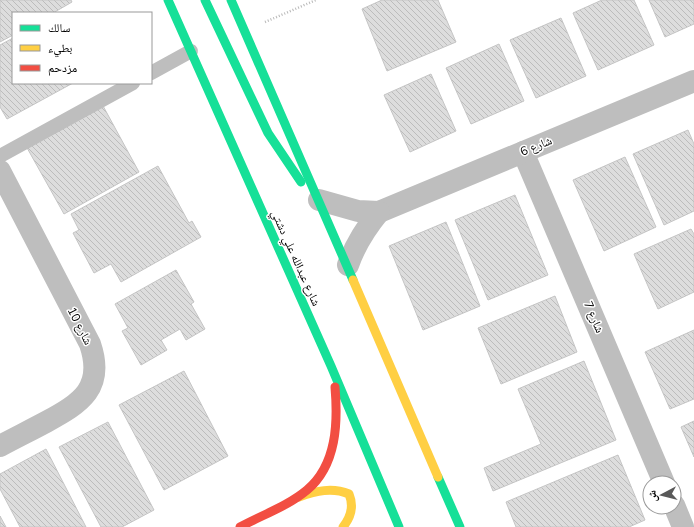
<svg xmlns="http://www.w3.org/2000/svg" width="694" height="527" font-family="Mulish,'Noto Naskh Arabic',sans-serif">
<defs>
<pattern id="building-back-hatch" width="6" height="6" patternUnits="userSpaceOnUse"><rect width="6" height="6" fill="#ddd"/><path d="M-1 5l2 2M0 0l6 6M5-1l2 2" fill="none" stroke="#bcbcbc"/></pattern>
</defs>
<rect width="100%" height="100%" fill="#fff"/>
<g fill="url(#building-back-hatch)" stroke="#c5c5c5">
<polygon points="0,0 71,0 72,2 53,13 13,13 13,35 0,42"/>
<polygon points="382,0 438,0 456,42 387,71 362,9"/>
<polygon points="602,0 634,0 654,45 598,70 573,13"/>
<polygon points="649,0 694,0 694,24 665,37"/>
<polygon points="561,18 586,76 536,98 510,40"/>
<polygon points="13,38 13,83 73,83 7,119 0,107 0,45"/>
<polygon points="499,44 524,101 471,124 446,68"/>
<polygon points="431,74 456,131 410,152 384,95"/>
<polygon points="102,104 139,172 64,214 26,146"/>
<polygon points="688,130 694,144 694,211 664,225 633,154"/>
<polygon points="625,157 656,227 604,251 573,180"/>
<polygon points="158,166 189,223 192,221 201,237 121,282 111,264 94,273 73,233 79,230 71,214"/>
<polygon points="515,195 548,275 488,300 455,220"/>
<polygon points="446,222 480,306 423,330 389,246"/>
<polygon points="691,229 694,234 694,292 658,309 634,254"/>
<polygon points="176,270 194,302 191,304 205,329 186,340 180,329 161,340 167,350 141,365 122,331 128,328 115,304"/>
<polygon points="555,296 577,352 501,384 478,328"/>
<polygon points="694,330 694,399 670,409 645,352"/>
<polygon points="584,361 616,440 493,491 484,468 541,444 518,389"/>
<polygon points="184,371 228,456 164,490 119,405"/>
<polygon points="694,421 694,457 681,427"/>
<polygon points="108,422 154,510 122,527 101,527 59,447"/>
<polygon points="46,449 86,527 20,527 0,489 0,474"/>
<polygon points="618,455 645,520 629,527 516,527 506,502"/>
<polygon points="0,516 6,527 0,527"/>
</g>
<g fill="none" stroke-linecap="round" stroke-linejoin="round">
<polyline stroke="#b8b8b8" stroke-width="2.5" stroke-dasharray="1 2" stroke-linecap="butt" points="265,22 316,0"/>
<g stroke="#bebebe" stroke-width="14">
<polyline points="151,73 191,51"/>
<polyline points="0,156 133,83"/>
</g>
<g stroke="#bebebe" stroke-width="22">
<polyline points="523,152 664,483"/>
<path d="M0,171L90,344C105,388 81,403 46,422C31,430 15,438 0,446"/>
<polyline points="319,200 358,211 379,212 694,81"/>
<path d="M348,265C355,245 365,229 379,212"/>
<polyline points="674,505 683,527"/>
</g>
<g stroke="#16e098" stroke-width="9">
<polyline points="168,0 331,366 399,527"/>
<polyline points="205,0 268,133 301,182"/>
<polyline points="231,0 353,280"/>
<polyline points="438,477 460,527"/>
</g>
<g stroke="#ffcf43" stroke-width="9">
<polyline points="353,280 438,477"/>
<path d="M299,497C316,491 332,487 349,494C354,506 351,517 343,527"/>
</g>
<path stroke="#f24e42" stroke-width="9" d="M240,527C262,515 288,506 307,490C337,465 338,422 335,387"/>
</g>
<g text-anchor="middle" stroke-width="3" stroke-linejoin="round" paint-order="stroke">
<g font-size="12" fill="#000" stroke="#fff">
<text transform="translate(536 146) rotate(-22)" y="4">شارع 6</text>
<text transform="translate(296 258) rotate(66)" y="4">شارع عبدالله علي دشتي</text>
<text transform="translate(594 317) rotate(67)" y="4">شارع 7</text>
<text transform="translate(80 326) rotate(63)" y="4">شارع 10</text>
</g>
</g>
<rect x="12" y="12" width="140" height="72" fill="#ffffff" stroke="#999999"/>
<rect x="20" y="25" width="20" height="6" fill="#16e098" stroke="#999999"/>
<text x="48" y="32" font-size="12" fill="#000000">سالك</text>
<rect x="20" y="45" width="20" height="6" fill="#ffcf43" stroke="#999999"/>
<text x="48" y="52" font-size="12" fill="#000000">بطيء</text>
<rect x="20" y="65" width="20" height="6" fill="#f24e42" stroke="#999999"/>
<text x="48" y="72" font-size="12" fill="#000000">مزدحم</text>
<g transform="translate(662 495) rotate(263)"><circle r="19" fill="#ffffff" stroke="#999999"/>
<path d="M0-3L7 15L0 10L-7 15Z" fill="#595959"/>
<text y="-6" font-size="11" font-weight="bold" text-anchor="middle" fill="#000000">ش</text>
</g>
</svg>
